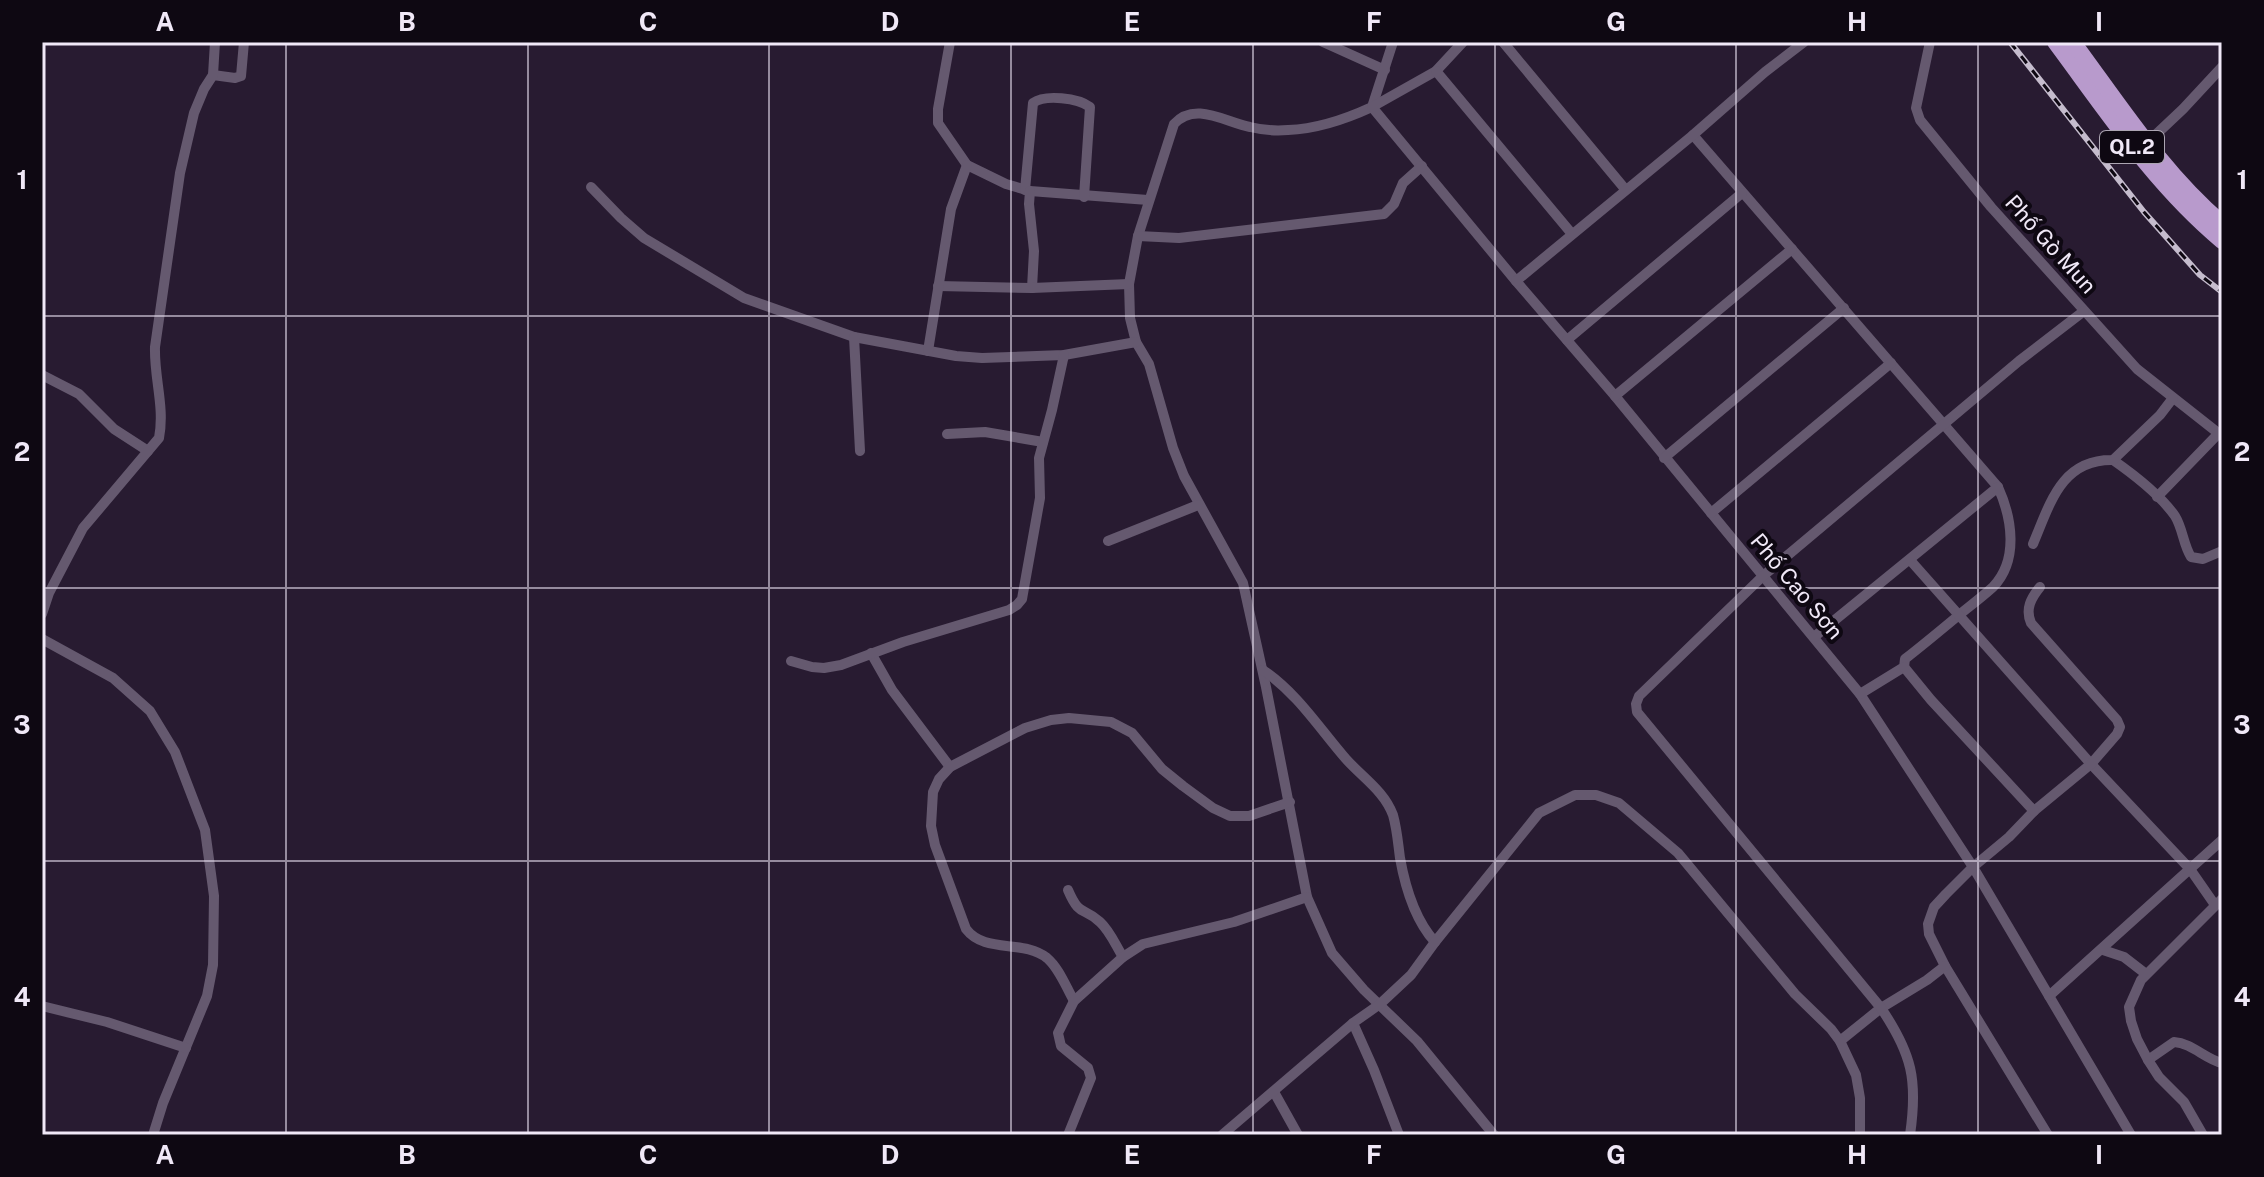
<svg xmlns="http://www.w3.org/2000/svg" width="2264" height="1177" font-family="'Public Sans',sans-serif">
<rect width="100%" height="100%" fill="#281b31"/>
<g fill="none" stroke-linecap="round" stroke-linejoin="round">
<g stroke="#65596f" stroke-width="10">
<polyline points="950,42 938,109 938,123 967,165 1006,184 1030,191 1148,200"/>
<polyline points="1323,42 1385,70"/>
<path d="M1393,42L1372,107C1346,119 1317,129 1288,130C1275,131 1262,130 1250,127C1225,122 1195,101 1174,124L1138,236L1129,284L1130,318L1136,342L1149,364L1173,448L1184,476L1243,583L1266,687L1307,897L1332,953L1364,990L1417,1041L1494,1135"/>
<polyline points="1463,42 1436,71 1372,107 1516,281 1615,396 1860,694 1973,867 2131,1135"/>
<polyline points="1503,42 1625,189"/>
<polyline points="1930,42 1916,108 1920,120 1991,207 2137,369 2222,436"/>
<polyline points="1436,71 1572,234"/>
<polyline points="213,75 235,78 241,76 244,42"/>
<path d="M1693,135L1998,487C2012,518 2019,560 1993,587C1982,597 1970,606 1959,615C1941,630 1923,645 1905,659L1904,667L1860,694"/>
<polyline points="2148,142 2183,109 2222,67"/>
<polyline points="591,187 621,218 644,238 744,298 854,337 956,356 982,358 1064,355 1136,342"/>
<path d="M1025,190L1033,103C1045,94 1078,98 1090,107L1084,197"/>
<polyline points="1030,191 1029,204 1034,251 1032,288"/>
<polyline points="1138,236 1179,238 1384,214 1394,204 1403,183 1422,166"/>
<polyline points="1516,281 1693,135 1765,72 1804,42"/>
<polyline points="938,286 1032,288 1129,284"/>
<polyline points="854,337 860,451"/>
<polyline points="1567,340 1742,193"/>
<polyline points="928,351 951,209 967,165"/>
<polyline points="42,375 79,394 114,429 148,451"/>
<polyline points="1615,396 1792,249"/>
<polyline points="947,434 985,432 1043,442"/>
<polyline points="1664,458 1844,308"/>
<path d="M2113,460C2133,474 2161,496 2175,516C2183,529 2183,544 2191,557L2203,559L2222,551"/>
<polyline points="2157,497 2218,434"/>
<polyline points="1711,513 1891,363"/>
<polyline points="1108,541 1198,505"/>
<path d="M2033,544C2050,504 2061,459 2113,460L2160,415L2173,398"/>
<polyline points="1910,560 2091,764 2190,869 2215,905"/>
<path d="M2040,587C2031,598 2025,609 2031,623L2117,720L2120,727L2117,734L2091,764L2034,811L2009,837L1973,867L1946,894L1934,907L1928,924L1929,934L1945,966L2048,1135"/>
<path d="M42,614L49,593L83,528L159,438C165,407 154,378 155,347L180,173L194,113L204,89L213,75L215,42"/>
<polyline points="1814,637 1998,487"/>
<polyline points="42,639 113,678 150,711 175,752 205,830 214,896 213,965 207,996 163,1103 153,1135"/>
<polyline points="871,653 892,690 950,767"/>
<polyline points="791,661 812,667 824,668 841,665 903,642 1009,610 1017,605 1022,599 1040,498 1039,458 1052,410 1064,355"/>
<polyline points="1904,667 1931,700 2034,811"/>
<path d="M1263,670C1298,694 1319,728 1346,759C1363,778 1384,791 1393,815C1397,829 1398,843 1400,858C1405,886 1415,920 1435,942"/>
<path d="M1068,890C1080,918 1083,906 1100,922C1110,931 1116,946 1123,957"/>
<polyline points="2103,950 2124,957 2146,974"/>
<polyline points="2049,996 2222,840"/>
<path d="M1074,1001C1066,987 1059,968 1047,958C1023,939 985,954 966,929L935,845L931,826L933,792L939,779L950,767L1025,728L1051,720L1069,718L1111,722L1132,733L1162,769L1183,786L1213,808L1230,816H1249L1290,802"/>
<polyline points="42,1006 107,1022 186,1048"/>
<polyline points="1353,1023 1374,1070 1399,1135"/>
<polyline points="1840,1041 1881,1008 1927,980 1945,966"/>
<path d="M2148,1060L2174,1042C2192,1043 2205,1059 2222,1063"/>
<polyline points="1274,1092 1298,1135"/>
<polyline points="1068,1135 1091,1078 1088,1068 1061,1046 1058,1033 1074,1001 1123,957 1143,944 1234,922 1307,897"/>
<polyline points="1222,1135 1353,1023 1380,1004 1411,975 1435,942 1539,813 1575,795 1596,795 1619,803 1678,853 1795,994 1831,1029 1840,1041 1856,1075 1860,1098 1860,1135"/>
<path d="M1910,1135C1918,1080 1912,1054 1881,1008L1637,712L1636,704L1639,696L1763,576L2019,361L2084,311"/>
<polyline points="2203,1135 2184,1102 2159,1077 2148,1060 2137,1039 2131,1021 2129,1007 2141,980 2222,899"/>
</g>
<g stroke="#b89acc" stroke-width="16">
<path d="M2055,42C2107,112 2155,185 2222,241"/>
<path d="M2073,42C2119,104 2163,173 2222,223"/>
</g>
<defs>
<polyline id="rail" points="2010,42 2144,212 2200,275 2222,292"/>
</defs>
<use href="#rail" stroke="#c5bccd" stroke-width="6"/>
<use href="#rail" stroke="#0e0812" stroke-width="3" stroke-dasharray="9" stroke-linecap="butt"/>
</g>
<path fill="none" stroke="#f0e8f7" stroke-width="2" stroke-opacity="0.55" d="M286,42V1135M528,42V1135M769,42V1135M1011,42V1135M1253,42V1135M1495,42V1135M1736,42V1135M1978,42V1135M42,316H2222M42,588H2222M42,861H2222"/>
<g text-anchor="middle" stroke-width="8" stroke-linejoin="round" paint-order="stroke">
<rect fill="#0e0812" stroke="#aca5b2" stroke-width="2" x="2100" y="131" width="64" height="32" rx="6"/>
<g font-size="20" font-weight="bold" fill="#f0e8f7">
<text x="2132" y="154">QL.2</text>
</g>
<g font-size="22" fill="#f0e8f7" stroke="#0e0812">
<text transform="translate(2051 244) rotate(48)" y="8">Phố Gò Mun</text>
<text transform="translate(1797 586) rotate(50)" y="8">Phố Cao Sơn</text>
</g>
</g>
<rect width="2264" height="1177" fill="none" stroke="#0e0812" stroke-width="88"/>
<rect x="44" y="44" width="2176" height="1089" fill="none" stroke="#f0e8f7" stroke-width="3"/>
<g font-size="26" text-anchor="middle" font-weight="bold" fill="#f0e8f7">
<text x="165" y="31">A</text>
<text x="407" y="31">B</text>
<text x="648" y="31">C</text>
<text x="890" y="31">D</text>
<text x="1132" y="31">E</text>
<text x="1374" y="31">F</text>
<text x="1616" y="31">G</text>
<text x="1857" y="31">H</text>
<text x="2099" y="31">I</text>
<text x="22" y="189">1</text>
<text x="2242" y="189">1</text>
<text x="22" y="461">2</text>
<text x="2242" y="461">2</text>
<text x="22" y="734">3</text>
<text x="2242" y="734">3</text>
<text x="22" y="1006">4</text>
<text x="2242" y="1006">4</text>
<text x="165" y="1164">A</text>
<text x="407" y="1164">B</text>
<text x="648" y="1164">C</text>
<text x="890" y="1164">D</text>
<text x="1132" y="1164">E</text>
<text x="1374" y="1164">F</text>
<text x="1616" y="1164">G</text>
<text x="1857" y="1164">H</text>
<text x="2099" y="1164">I</text>
</g>
</svg>
